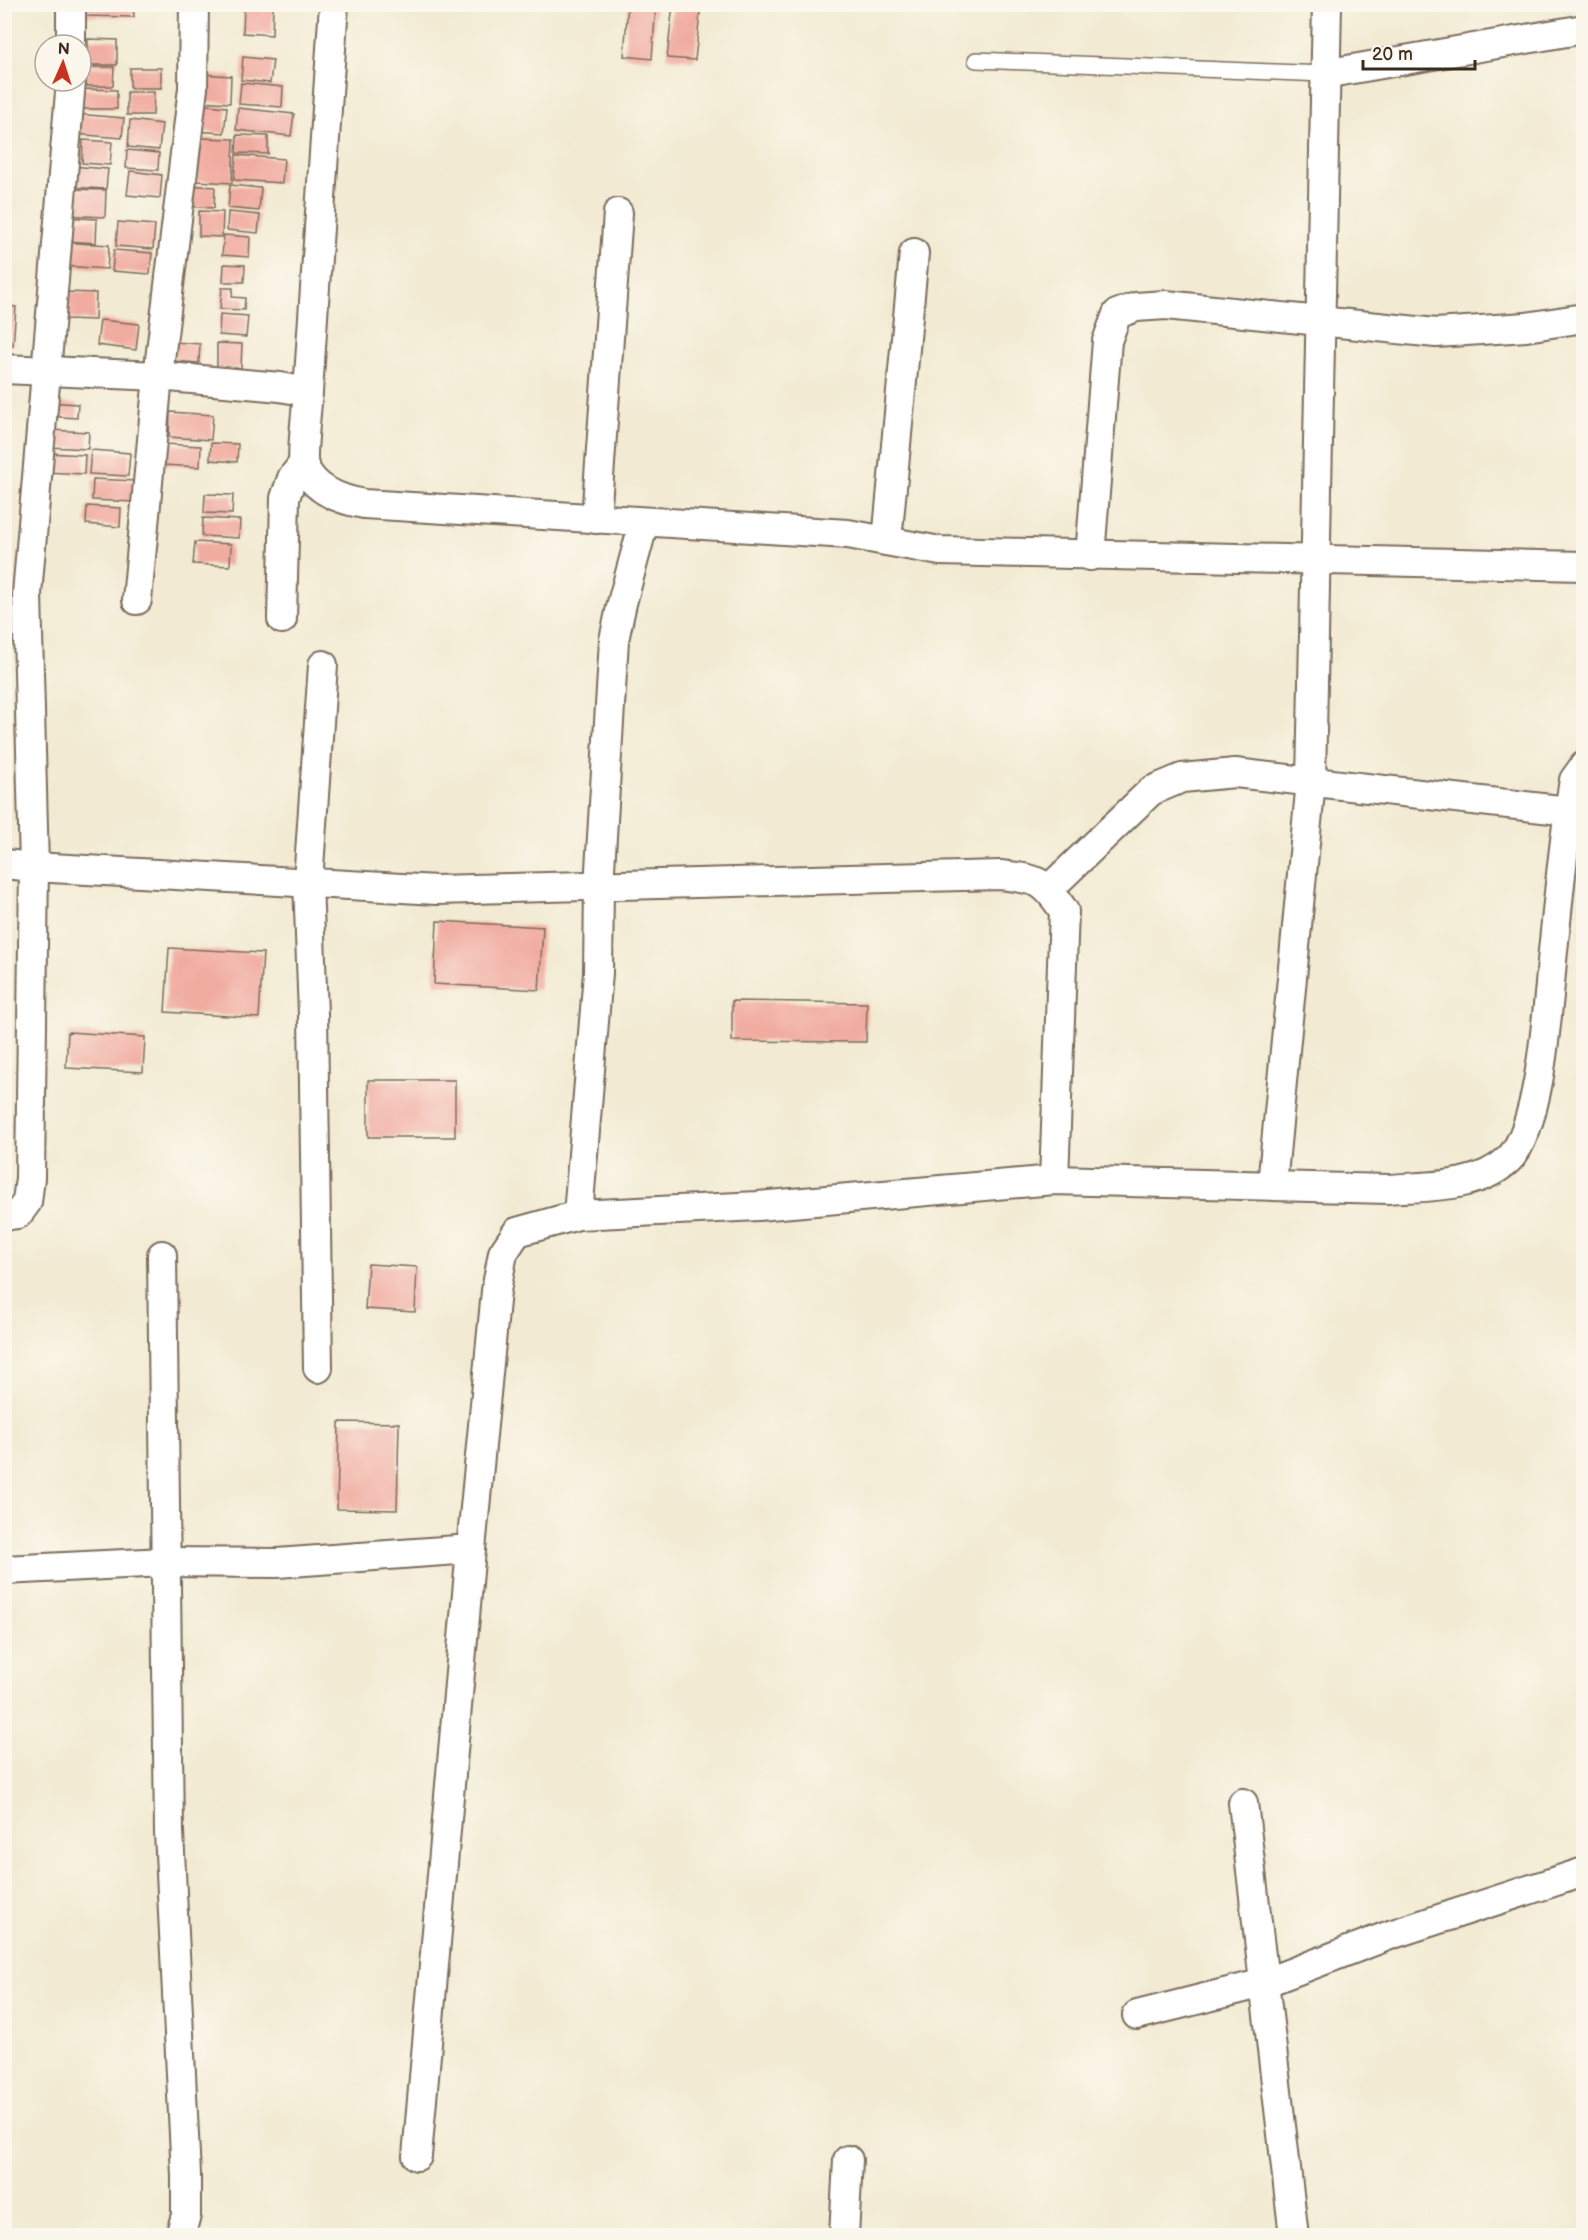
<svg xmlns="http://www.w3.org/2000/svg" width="1588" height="2240" font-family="'Balsamiq Sans',sans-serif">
<rect width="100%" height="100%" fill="#fbf7ec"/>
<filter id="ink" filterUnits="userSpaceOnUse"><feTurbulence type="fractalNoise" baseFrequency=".0167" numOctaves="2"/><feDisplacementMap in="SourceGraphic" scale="12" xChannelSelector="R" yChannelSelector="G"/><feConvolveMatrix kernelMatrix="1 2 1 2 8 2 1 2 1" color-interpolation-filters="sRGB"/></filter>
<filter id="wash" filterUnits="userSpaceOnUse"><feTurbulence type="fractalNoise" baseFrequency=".008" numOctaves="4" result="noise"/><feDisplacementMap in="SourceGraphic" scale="24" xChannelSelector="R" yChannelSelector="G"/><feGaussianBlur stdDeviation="1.35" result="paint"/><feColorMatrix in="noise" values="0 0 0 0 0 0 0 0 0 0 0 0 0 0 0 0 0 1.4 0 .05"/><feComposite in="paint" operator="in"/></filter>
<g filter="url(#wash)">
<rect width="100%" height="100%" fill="#f2ead2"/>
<g id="blocks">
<g fill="#f1aca0">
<polygon points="84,4 133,4 134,17 84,16"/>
<polygon points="628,4 656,4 652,59 624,56"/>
<polygon points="673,4 701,4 695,60 667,58"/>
<polygon points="244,5 273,7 272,35 243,33"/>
<polygon points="88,39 117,40 117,65 88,65"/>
<polygon points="4,51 9,51 7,74 4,73"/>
<polygon points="243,57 273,60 270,83 241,80"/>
<polygon points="86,67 114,67 113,86 86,86"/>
<rect x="130" y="68" width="31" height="20"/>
<polygon points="200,74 231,76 230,103 197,101"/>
<polygon points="241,83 283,87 282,107 239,104"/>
<polygon points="81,89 117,90 117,109 81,109"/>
<polygon points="127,92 154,92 153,115 127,115"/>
<polygon points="197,104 227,107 224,133 195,131"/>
<polygon points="238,108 294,114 291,136 236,130"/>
<polygon points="76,114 124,118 122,138 74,134"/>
<polygon points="130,120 162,124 159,150 128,147"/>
<polygon points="237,135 268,136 268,154 236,153"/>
<polygon points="198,138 234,139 232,183 196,181"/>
<polygon points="83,140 112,142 110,165 82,163"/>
<polygon points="127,150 159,153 158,170 126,168"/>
<polygon points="236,155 284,159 282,183 234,180"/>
<polygon points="70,166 108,169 106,189 68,187"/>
<polygon points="130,171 162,175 160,198 127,195"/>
<polygon points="187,185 215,187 214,208 186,206"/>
<polygon points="230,185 261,188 259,211 228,208"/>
<polygon points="66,189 106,190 105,217 65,215"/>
<polygon points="199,211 223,212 222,237 199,236"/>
<polygon points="228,212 260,215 258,233 227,230"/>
<polygon points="68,217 97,219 96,243 66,241"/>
<polygon points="118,222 155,225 153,249 116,246"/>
<polygon points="224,235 250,237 249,257 222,255"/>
<polygon points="64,242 109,245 107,269 63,266"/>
<polygon points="114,250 152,253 150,274 112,271"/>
<polygon points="224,264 245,265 244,282 223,282"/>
<polygon points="222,288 233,288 232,297 245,298 244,310 220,309"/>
<polygon points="65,292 96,293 95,320 64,319"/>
<polygon points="4,306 16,307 13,346 4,345"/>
<polygon points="220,314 248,316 246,337 219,335"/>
<polygon points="100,320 139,324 136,350 97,345"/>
<polygon points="174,342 200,344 199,363 173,361"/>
<polygon points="217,343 242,344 241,368 217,368"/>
<polygon points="47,402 78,404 77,418 45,416"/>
<polygon points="170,412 213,415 211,440 169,437"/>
<polygon points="49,430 89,432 88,449 48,447"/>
<polygon points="211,443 238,444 237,462 210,460"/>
<polygon points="163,444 201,446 200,467 162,465"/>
<polygon points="91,450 130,453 128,476 89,474"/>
<polygon points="46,453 85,455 84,474 45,472"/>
<polygon points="93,479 136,481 135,502 92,500"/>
<polygon points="205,494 233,495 232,514 204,513"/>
<polygon points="87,506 121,508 120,527 86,524"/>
<polygon points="203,518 240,520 239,538 202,536"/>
<polygon points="195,542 231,544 230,566 193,564"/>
<polygon points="437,921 543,927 539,990 434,984"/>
<polygon points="169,948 263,953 259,1018 165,1012"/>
<polygon points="732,1001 867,1003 866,1042 732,1041"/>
<polygon points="68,1032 145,1037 143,1072 66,1068"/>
<rect x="368" y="1080" width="87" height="57"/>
<polygon points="368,1264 417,1267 415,1312 365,1309"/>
<polygon points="339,1422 399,1423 397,1510 337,1509"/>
</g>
</g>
</g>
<g filter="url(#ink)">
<use href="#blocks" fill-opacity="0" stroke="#7b6d5d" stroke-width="1.5"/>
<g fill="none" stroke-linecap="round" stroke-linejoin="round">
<defs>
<polyline id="lane" points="976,60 1324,74"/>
<g id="street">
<polyline points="71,4 71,45"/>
<polyline points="1324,74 1584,29"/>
<path d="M4,369L158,376L280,387L308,392C307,405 301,457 304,466C314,490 341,500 364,504L848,534L940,551L1584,566"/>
<polyline points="308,392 334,4"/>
<polyline points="596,519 618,213"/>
<polyline points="887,541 914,253"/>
<polyline points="1090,556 1107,341 1117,314 1136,307 1166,305 1436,333 1526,327 1584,318"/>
<polyline points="137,600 158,376 193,88 194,4"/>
<polyline points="282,619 285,498 292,478 303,464"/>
<path d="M4,864L34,867L437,890L1000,875C1037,879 1043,879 1064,911L1054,1180"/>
<polyline points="1049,889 1151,791 1182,778 1235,773 1569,811"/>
<polyline points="1272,1185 1311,781 1327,4"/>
<polyline points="578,1215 598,973 599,886 614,640 622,603 644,522"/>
<polyline points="4,1216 18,1214 27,1202 30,1178 34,867 27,594 71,81"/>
<polyline points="162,1255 169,1832 186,2175 186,2215 180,2236"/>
<polyline points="318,1368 313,1014 308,882 323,665"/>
<path d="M4,1570L165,1562L277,1563L471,1549L496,1291L503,1253L517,1232L578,1215L758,1206L1054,1180L1388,1189C1428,1186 1478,1189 1509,1159C1542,1126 1548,999 1553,951C1558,904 1562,857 1569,811L1574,780L1584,766"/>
<polyline points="1243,1803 1294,2236"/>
<polyline points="1137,2015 1264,1983 1390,1935 1584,1872"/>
<polyline points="417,2156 471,1549"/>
<polyline points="844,2236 848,2160"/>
</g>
</defs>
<use href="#lane" stroke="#7b6d5d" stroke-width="18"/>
<use href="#street" stroke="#7b6d5d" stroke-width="32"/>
<use href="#lane" stroke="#fff" stroke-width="15"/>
<use href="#street" stroke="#fff" stroke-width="28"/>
</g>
</g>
<rect width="1588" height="2240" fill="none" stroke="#fbf7ec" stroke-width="24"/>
<g transform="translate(63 63) rotate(3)"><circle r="28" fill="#fbf7ec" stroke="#aea59a" stroke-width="1.5"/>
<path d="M0-4.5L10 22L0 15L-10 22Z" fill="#c8321e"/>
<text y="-9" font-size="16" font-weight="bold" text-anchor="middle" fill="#3b2a1e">N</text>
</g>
<path d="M1363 60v9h112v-9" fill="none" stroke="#3b2a1e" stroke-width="3"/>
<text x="1372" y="60" font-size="18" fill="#3b2a1e" stroke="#fbf7ec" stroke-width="4.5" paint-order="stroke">20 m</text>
</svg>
